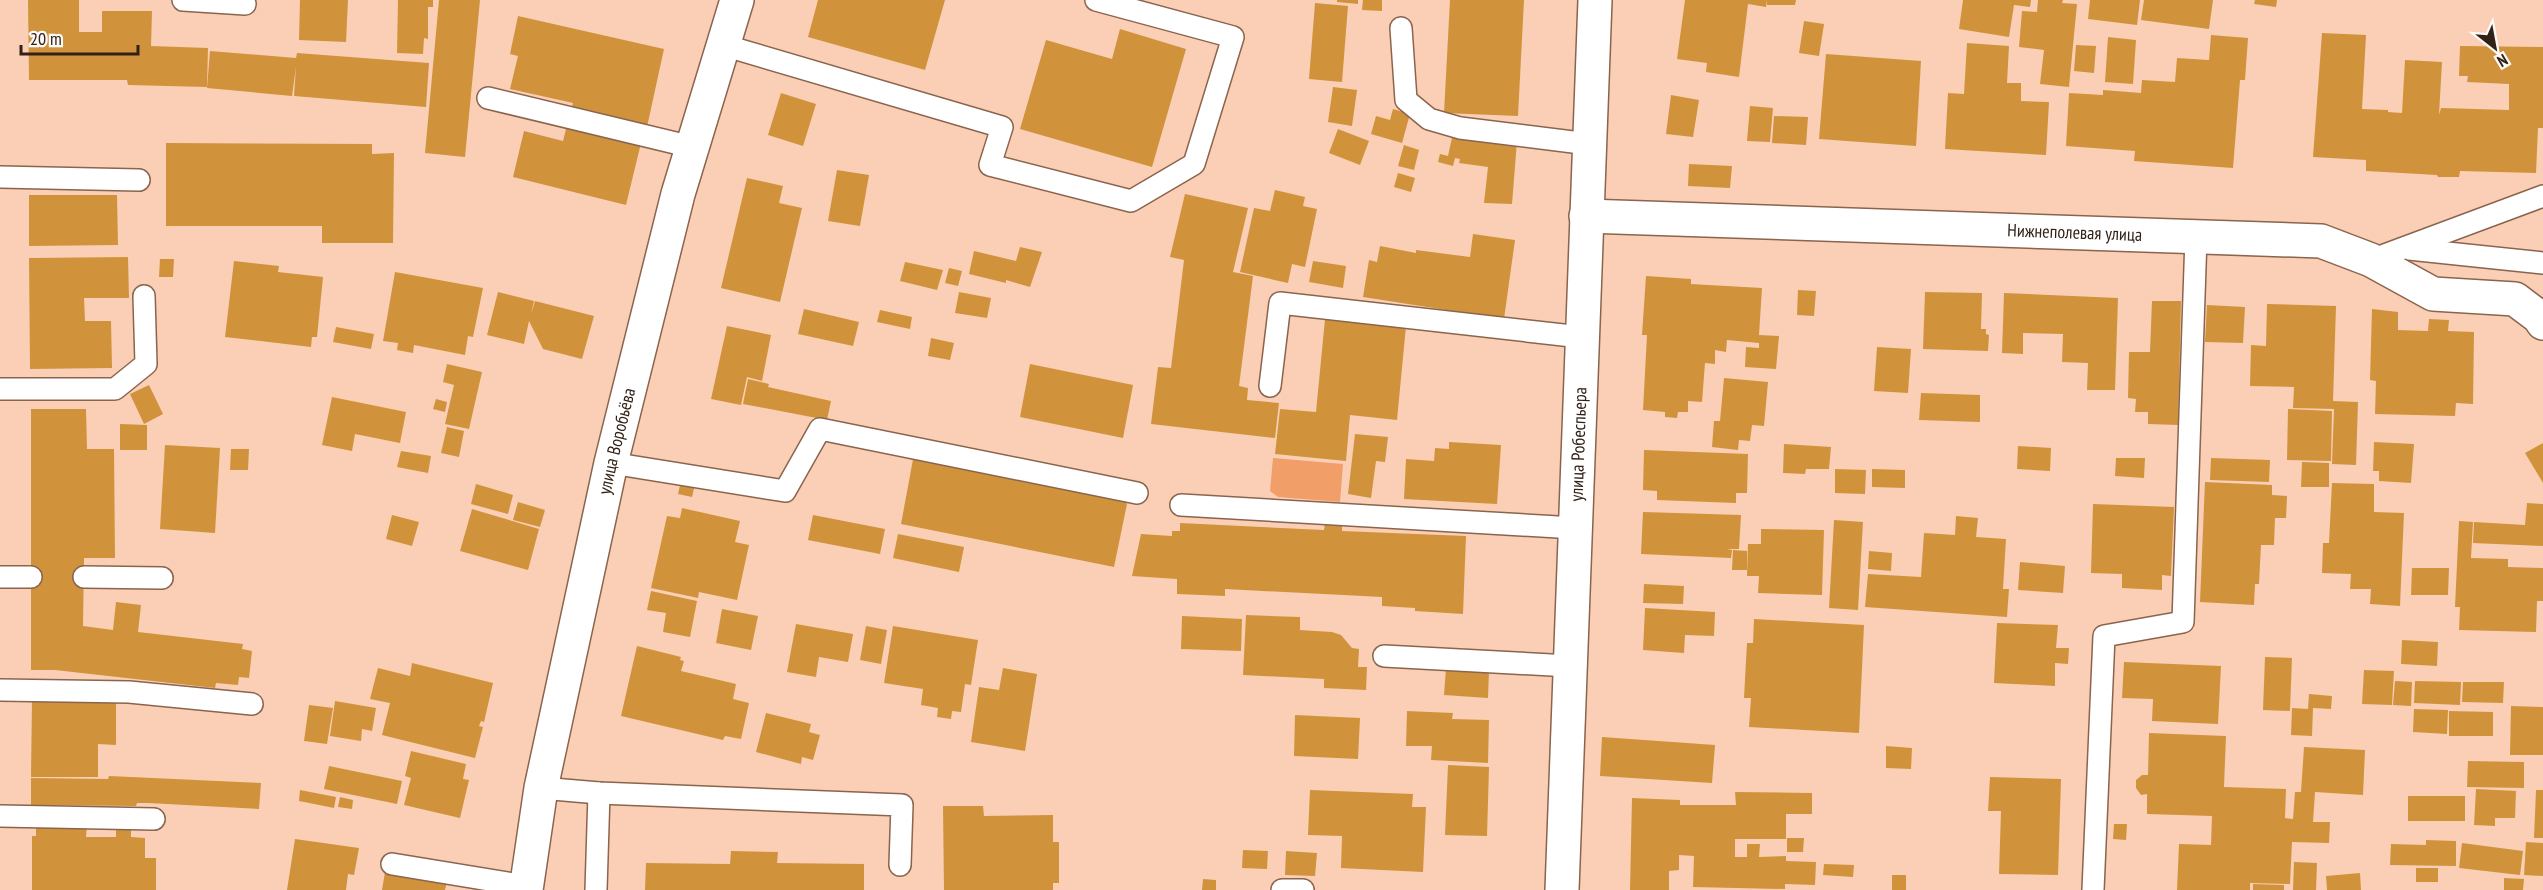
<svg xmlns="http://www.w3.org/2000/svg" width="2543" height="890" font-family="'PT Sans Narrow',sans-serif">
<rect width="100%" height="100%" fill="#facfb5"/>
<polygon fill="#f29e69" points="1273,458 1343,464 1340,502 1278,497 1270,491"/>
<g fill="#d0933c">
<polygon points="28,0 79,0 79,32 102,32 102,11 152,11 151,46 208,48 207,87 128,85 127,80 29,80"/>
<polygon points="300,0 348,0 346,42 299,40"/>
<polygon points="398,0 433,0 433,7 428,7 428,39 424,38 423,54 397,53"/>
<polygon points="439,0 480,0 465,157 425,153"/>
<polygon points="818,0 945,0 925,70 808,37"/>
<polygon points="1337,0 1358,0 1358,4 1337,2"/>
<polygon points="1363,0 1382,0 1382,11 1362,10"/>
<polygon points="1450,0 1524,0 1518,116 1444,113"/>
<polygon points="1685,0 1767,0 1766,7 1748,4 1739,77 1706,72 1707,63 1677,59"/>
<polygon points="1767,0 1796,0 1795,5 1767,5"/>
<polygon points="1963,0 2031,0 2030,7 2014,5 2009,37 1959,29"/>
<polygon points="2038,0 2063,0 2062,3 2077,4 2069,87 2040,84 2044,50 2019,47 2022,11 2037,12"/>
<polygon points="2090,0 2140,0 2137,25 2088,19"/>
<polygon points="2144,0 2213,0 2209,29 2141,20"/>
<polygon points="2255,0 2277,0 2276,7 2254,4"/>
<polygon points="1315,3 1348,6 1342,82 1309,79"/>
<polygon points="518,16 664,49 647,127 571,110 573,103 510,89 518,56 510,54"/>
<polygon points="1804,21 1824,24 1819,56 1799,53"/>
<polygon points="1120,29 1186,49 1152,167 1020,129 1046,40 1112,59"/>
<polygon points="2322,33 2366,35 2362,109 2388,110 2388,112 2402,113 2405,60 2442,62 2439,115 2441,108 2509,110 2509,84 2467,82 2468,76 2459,76 2460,46 2543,47 2543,128 2538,128 2536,173 2460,171 2459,177 2438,177 2437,175 2366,171 2366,160 2313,157"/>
<polygon points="2211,35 2248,38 2245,80 2240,80 2233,168 2134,161 2135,151 2066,146 2069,93 2103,95 2103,90 2141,93 2142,80 2175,82 2177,58 2209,60"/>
<polygon points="2108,37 2136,40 2133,84 2105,82"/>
<polygon points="1967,43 2009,46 2007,83 2021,83 2021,101 2049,102 2046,155 1945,149 1948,93 1964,94"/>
<polygon points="2076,45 2096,46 2094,73 2074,71"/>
<polygon points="210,51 296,58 297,53 429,63 426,107 294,96 296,67 292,96 207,88"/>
<polygon points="1826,54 1921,61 1916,146 1819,139"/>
<polygon points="1333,87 1357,90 1352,126 1328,122"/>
<polygon points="781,93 816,104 803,146 768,135"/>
<polygon points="1671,95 1699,100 1693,137 1666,134"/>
<polygon points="1750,106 1773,108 1770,142 1747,141"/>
<polygon points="1393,109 1410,114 1402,143 1371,134 1376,116 1390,120"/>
<polygon points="1774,116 1808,117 1806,145 1772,143"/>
<polygon points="567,125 641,143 626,205 513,177 524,131 563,141"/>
<polygon points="1338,129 1369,141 1360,165 1329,153"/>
<polygon points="1453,133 1517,141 1512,204 1484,203 1488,167 1459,163 1460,159 1455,158 1453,166 1438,162 1440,154 1448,156"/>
<polygon points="166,143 372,144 372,154 394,153 393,243 322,243 322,226 166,226"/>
<polygon points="1404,145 1419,150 1414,170 1398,166"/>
<polygon points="1689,164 1732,166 1730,188 1688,186"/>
<polygon points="837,170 869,175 860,226 828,221"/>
<polygon points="1398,173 1415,178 1411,192 1394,187"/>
<polygon points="747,178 783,186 779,203 802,208 780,302 721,288"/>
<polygon points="1275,190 1305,197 1303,206 1317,209 1305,267 1292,264 1288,283 1240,272 1254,208 1270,211"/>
<polygon points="1185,194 1248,208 1233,272 1253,276 1239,386 1248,388 1247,400 1279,403 1275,438 1151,424 1158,367 1171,368 1184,260 1170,257"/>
<polygon points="29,195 117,195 118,245 29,246"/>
<polygon points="1473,234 1515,240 1504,319 1363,297 1369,260 1377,262 1380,246 1416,253 1416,250 1470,257"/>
<polygon points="1020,247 1042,252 1030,287 1006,280 1006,283 969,274 974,251 1016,261"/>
<polygon points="128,257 129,298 84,298 85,321 111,321 112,368 30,369 29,258"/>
<polygon points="160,259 174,259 173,277 159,277"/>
<polygon points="234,261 279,266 278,272 323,277 317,337 312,337 311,347 225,337"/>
<polygon points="1313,261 1346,266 1343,288 1309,282"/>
<polygon points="905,262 943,270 937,290 900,281"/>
<polygon points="949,268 962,271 958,286 945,283"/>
<polygon points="395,272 483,288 473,337 468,336 465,355 414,345 413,353 397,350 398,343 383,341"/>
<polygon points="1646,276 1691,279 1691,284 1762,288 1759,335 1779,336 1776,369 1745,367 1746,347 1759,348 1759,343 1727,340 1726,352 1715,350 1715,364 1705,363 1702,402 1688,401 1688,412 1678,412 1677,418 1665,417 1665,412 1643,410 1647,335 1642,335"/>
<polygon points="1798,290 1816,291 1814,316 1797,315"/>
<polygon points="498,292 534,301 531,314 535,301 594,316 582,359 543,349 529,321 524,344 487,335"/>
<polygon points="959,292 991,298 987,318 955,313"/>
<polygon points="1925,292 1982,293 1981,329 1986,329 1986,334 1989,335 1988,351 1923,349"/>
<polygon points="2004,293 2118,298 2115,390 2087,390 2088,363 2062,362 2063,334 2023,333 2023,354 2002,353"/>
<polygon points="2152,301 2181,301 2178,425 2148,424 2148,412 2135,412 2136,399 2128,398 2129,352 2150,352"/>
<polygon points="2267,304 2336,306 2333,401 2358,402 2356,465 2332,464 2334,409 2293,408 2294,387 2250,386 2251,345 2266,346"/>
<polygon points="2207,305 2245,307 2243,343 2205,342"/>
<polygon points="804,309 859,322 853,346 798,334"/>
<polygon points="2372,309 2398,312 2398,330 2428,331 2429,319 2449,320 2448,331 2474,332 2473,404 2456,403 2455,416 2375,414 2376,381 2370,380"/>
<polygon points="880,310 912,317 910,329 877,322"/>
<polygon points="1325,319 1406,326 1397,420 1350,415 1346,461 1275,454 1280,409 1316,412"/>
<polygon points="727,326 771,335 762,381 747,377 741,405 711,399"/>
<polygon points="336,327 374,334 371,349 333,342"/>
<polygon points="931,338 954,343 950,360 928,356"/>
<polygon points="1877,347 1911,349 1908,393 1874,391"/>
<polygon points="447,364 482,372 469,429 445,424 454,385 443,382"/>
<polygon points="1030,364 1133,385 1123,438 1020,417"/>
<polygon points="1724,378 1768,382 1764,426 1752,425 1750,441 1739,440 1738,450 1712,447 1714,421 1720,421"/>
<polygon points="748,379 769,384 768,387 831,401 827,420 743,404"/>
<polygon points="149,385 163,414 144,424 130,394"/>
<polygon points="1921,393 1980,395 1980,422 1919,420"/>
<polygon points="332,397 406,412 400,443 355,434 352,451 322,445"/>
<polygon points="436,399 447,402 445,412 433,409"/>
<polygon points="31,409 86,409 87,449 114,449 115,558 84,558 83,626 113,630 116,602 141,605 138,632 243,644 242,649 252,651 249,678 239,677 238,685 216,683 215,688 55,670 31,670"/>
<polygon points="2288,409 2332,411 2331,461 2287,460"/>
<polygon points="120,424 147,425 147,450 120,450"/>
<polygon points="447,427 464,431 459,457 441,453"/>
<polygon points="1355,434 1388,437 1385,462 1376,461 1371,498 1348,494"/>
<polygon points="1449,442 1501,445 1497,504 1404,499 1406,459 1434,461 1435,448 1449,449"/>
<polygon points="2374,442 2414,444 2411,483 2379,481 2379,471 2373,471"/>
<polygon points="2543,443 2543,483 2525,453"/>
<polygon points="1784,444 1831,447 1829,469 1806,469 1805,474 1783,473"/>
<polygon points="165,445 220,448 215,533 160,529"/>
<polygon points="2018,446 2051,448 2050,471 2017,469"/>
<polygon points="231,449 249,449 248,470 230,470"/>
<polygon points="1644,450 1748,454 1747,493 1736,493 1736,503 1657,500 1657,491 1643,490"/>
<polygon points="401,451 431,456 428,473 397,467"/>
<polygon points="914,454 1120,495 1127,504 1114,567 901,524"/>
<polygon points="2116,458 2145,458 2144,478 2115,476"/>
<polygon points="2211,458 2270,460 2269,482 2210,480"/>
<polygon points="2302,462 2329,463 2329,487 2301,487"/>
<polygon points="1835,469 1866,470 1865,494 1835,493"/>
<polygon points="1872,469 1905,470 1905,488 1872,487"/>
<polygon points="681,481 695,484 692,497 678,494"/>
<polygon points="2205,482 2272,485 2272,495 2287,496 2286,518 2275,518 2274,545 2261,545 2259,584 2255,584 2254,605 2200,602"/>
<polygon points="2332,483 2374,484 2374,512 2404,513 2400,606 2370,604 2371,589 2350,589 2351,574 2322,573 2323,543 2329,543"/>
<polygon points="476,484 513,495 508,514 471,504"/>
<polygon points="518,502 545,510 540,527 513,520"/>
<polygon points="2527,503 2543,504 2543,546 2473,543 2474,522 2525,525"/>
<polygon points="2093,504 2174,507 2171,576 2162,575 2162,590 2122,588 2122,574 2091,573"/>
<polygon points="682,508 740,521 735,542 749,545 737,600 699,592 698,598 651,588 667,516 680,518"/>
<polygon points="472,509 539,529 528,570 460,551"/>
<polygon points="1643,512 1741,515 1739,549 1727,549 1732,550 1731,558 1641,554"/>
<polygon points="392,515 419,522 412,546 386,539"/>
<polygon points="813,515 885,529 880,554 808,540"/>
<polygon points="1956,516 1978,518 1976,537 2006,539 2003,589 2009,589 2007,617 1865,607 1868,574 1921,577 1924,533 1955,535"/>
<polygon points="1834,520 1863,522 1858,610 1829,608"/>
<polygon points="2459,521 2473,522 2471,558 2508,559 2508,567 2543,568 2543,601 2537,601 2536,632 2459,630 2460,607 2455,607"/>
<polygon points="1180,523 1324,530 1325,523 1342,524 1342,531 1466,536 1463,614 1415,611 1415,608 1382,606 1382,597 1225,589 1225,596 1177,594 1177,579 1132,576 1141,534 1172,536 1172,531 1180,531"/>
<polygon points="1761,529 1824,530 1822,595 1758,593 1759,576 1747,576 1748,544 1761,544"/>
<polygon points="898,534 964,547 959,572 893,558"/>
<polygon points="1733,550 1747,551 1747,570 1732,570"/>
<polygon points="1869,551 1892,553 1891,571 1868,569"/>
<polygon points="2020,562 2065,566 2063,593 2018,590"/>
<polygon points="2412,568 2449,568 2448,595 2411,595"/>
<polygon points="1644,584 1684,586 1683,604 1643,603"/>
<polygon points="651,591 697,601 690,637 663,632 666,613 647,610"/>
<polygon points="1645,608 1715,612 1714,636 1685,635 1684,653 1643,650"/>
<polygon points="722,609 758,616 751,650 716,643"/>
<polygon points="1246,615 1300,617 1300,630 1332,632 1341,635 1352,648 1359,649 1358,667 1367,667 1366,690 1324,688 1324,679 1243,675"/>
<polygon points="1182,616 1242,619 1241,651 1181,649"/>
<polygon points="1754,619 1864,625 1859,733 1749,727 1751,698 1744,698 1747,643 1753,643"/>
<polygon points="1997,623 2058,625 2056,648 2069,648 2068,664 2055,663 2055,686 1994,683"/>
<polygon points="796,624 853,634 848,662 819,657 816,677 787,672"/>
<polygon points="866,626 887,630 881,664 860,660"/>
<polygon points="893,626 978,640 971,685 965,684 961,712 952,711 951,719 937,717 938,708 921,705 923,689 884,683"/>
<polygon points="2402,640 2438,642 2437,666 2401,664"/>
<polygon points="637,646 681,657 680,660 684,661 681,671 736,684 733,699 749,703 741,739 725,736 723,740 621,716"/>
<polygon points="2265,657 2292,658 2290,711 2263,710"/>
<polygon points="2124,662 2221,666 2218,724 2152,721 2153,699 2122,698"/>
<polygon points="412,663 493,683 484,722 481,721 479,726 483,727 475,758 382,735 390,703 370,699 378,668 410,676"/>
<polygon points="1003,668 1037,674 1025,751 971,742 979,687 999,690"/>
<polygon points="1446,668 1489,671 1488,698 1444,695"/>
<polygon points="2364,670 2394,671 2392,705 2362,704"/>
<polygon points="2395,681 2412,682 2411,706 2393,705"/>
<polygon points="2415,681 2461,682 2460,705 2414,703"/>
<polygon points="2463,682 2504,682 2503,703 2462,702"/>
<polygon points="2309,694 2332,696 2331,709 2313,708 2312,736 2291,735 2292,708 2308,709"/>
<polygon points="32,699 116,701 116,745 98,744 98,777 31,777"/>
<polygon points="335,701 376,708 372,731 362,729 361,741 330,736"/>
<polygon points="309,705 333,708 327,744 304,741"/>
<polygon points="2511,706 2543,707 2543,755 2510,755"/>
<polygon points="2414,709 2448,710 2447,734 2413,732"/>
<polygon points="1407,711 1453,713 1452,719 1489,720 1488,763 1431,760 1432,746 1406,746"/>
<polygon points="2449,711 2493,712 2493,736 2449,736"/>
<polygon points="766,713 811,724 809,732 820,735 813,760 802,757 801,764 756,752"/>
<polygon points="1295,715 1360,718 1358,759 1294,756"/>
<polygon points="2149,733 2226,736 2224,787 2286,789 2285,818 2293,819 2295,792 2301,792 2304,747 2365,750 2363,795 2315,792 2313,822 2330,822 2329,843 2292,842 2290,884 2250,883 2250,890 2177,890 2179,844 2211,845 2212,816 2147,814 2147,794 2141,795 2136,788 2136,780 2142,775 2148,775"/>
<polygon points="1602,737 1715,745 1712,783 1600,776"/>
<polygon points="1886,746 1912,748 1911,769 1886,768"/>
<polygon points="411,751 466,764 463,779 469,780 460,818 404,805 411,778 405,776"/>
<polygon points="2468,761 2524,762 2524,788 2467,787"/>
<polygon points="1448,765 1489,767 1487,836 1445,835"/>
<polygon points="329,766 402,781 397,804 324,789"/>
<polygon points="109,776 261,783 259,809 148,803 137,803 136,806 31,805 31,778 108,779"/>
<polygon points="1990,777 2061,779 2058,875 1999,874 2001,811 1988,811"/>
<polygon points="2476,789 2516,791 2515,818 2495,818 2495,826 2474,825"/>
<polygon points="300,790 336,797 334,808 299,801"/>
<polygon points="1310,790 1413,794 1412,807 1426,807 1423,872 1341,868 1342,836 1308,835"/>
<polygon points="2536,790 2543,790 2543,838 2534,838"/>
<polygon points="1735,792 1812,793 1812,814 1786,814 1786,839 1735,839 1735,857 1747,857 1747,844 1760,844 1759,857 1786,856 1786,861 1816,862 1815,885 1785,884 1785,889 1693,887 1694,856 1679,855 1679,870 1669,871 1669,890 1630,890 1632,798 1680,800 1680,805 1736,805"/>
<rect x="2408" y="796" width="57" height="25"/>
<polygon points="340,797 353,800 352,809 338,807"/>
<polygon points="943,806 983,806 984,816 1053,815 1053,842 1059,842 1059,883 1053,883 1053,890 944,890"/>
<polygon points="36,821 87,823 86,837 116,837 116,825 131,826 131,837 145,838 145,858 156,858 156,890 32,890 32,836 36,836"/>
<polygon points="2114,824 2127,824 2126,840 2113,839"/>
<polygon points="1787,838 1804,838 1803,852 1787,852"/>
<polygon points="295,839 359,848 354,875 348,874 346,890 287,890"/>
<polygon points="2426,840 2456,841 2456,866 2390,865 2391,844 2426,845"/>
<polygon points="2526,842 2543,843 2543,876 2524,875"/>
<polygon points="2462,843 2523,851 2520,875 2459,868"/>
<polygon points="1243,850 1268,851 1267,869 1242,868"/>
<polygon points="731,851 778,852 777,863 864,864 864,890 645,890 646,863 730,864"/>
<polygon points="1286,851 1317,853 1315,876 1285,875"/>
<polygon points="2294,862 2317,863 2316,890 2293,890"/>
<polygon points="1824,864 1854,865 1853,877 1823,875"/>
<rect x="2416" y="868" width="22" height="14"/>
<polygon points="385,872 447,882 445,890 382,890"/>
<polygon points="2360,873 2361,890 2327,890 2326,876"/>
<rect x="1892" y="875" width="14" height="15"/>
<polygon points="2504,878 2524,879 2523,890 2504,890"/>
<polygon points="1203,879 1216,880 1216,890 1202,890"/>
<polygon points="2253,884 2284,885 2284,890 2253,890"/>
</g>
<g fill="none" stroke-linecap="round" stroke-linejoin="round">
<defs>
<g id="lane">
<polyline points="183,0 245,4"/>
<polyline points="1401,28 1406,100 1429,119 1460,128 1589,144"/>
<polyline points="723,45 1002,127 990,165 1131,201 1194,164 1233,37 1096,0"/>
<polyline points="488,98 692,147"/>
<polyline points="0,177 139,180"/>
<polyline points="2409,249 2543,263"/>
<polyline points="2371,260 2543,196"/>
<polyline points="1270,386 1280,303 1581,337"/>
<polyline points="0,389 115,389 146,364 144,296"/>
<polyline points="611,463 785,491 820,429 1137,493"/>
<polyline points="1181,505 1575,528"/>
<polyline points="0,577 31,577"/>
<polyline points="84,577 162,578"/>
<polyline points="1384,656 1570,666"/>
<polyline points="0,690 129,692 252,704"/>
<polyline points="541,788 599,793 902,805 900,865"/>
<polyline points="0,816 154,819"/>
<polyline points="392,864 526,886"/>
<polyline points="596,890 599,793"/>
<polyline points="1282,890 1303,890"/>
<polyline points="2093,890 2104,636 2183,622 2196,237"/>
</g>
<g id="street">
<path id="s1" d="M1586,216L2321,241L2371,260L2433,294L2515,299L2539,317L2543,323"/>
<path id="s2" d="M526,890L541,788L611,463L678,194L737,0"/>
<path id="s3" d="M1562,890L1595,0"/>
</g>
</defs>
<use href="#lane" stroke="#8a644d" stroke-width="24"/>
<use href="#street" stroke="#8a644d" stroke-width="36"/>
<use href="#lane" stroke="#fff" stroke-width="21"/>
<use href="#street" stroke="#fff" stroke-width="33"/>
</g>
<g text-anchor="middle" stroke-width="4.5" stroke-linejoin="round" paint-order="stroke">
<g font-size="18" fill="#312117" stroke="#fdf9f6">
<text dy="6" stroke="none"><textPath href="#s1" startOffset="489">Нижнеполевая улица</textPath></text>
<text dy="6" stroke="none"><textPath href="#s2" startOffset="458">улица Воробьёва</textPath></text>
<text dy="6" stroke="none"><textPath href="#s3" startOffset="446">улица Робеспьера</textPath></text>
</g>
</g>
<g transform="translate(2495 48) rotate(149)" stroke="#fdf9f6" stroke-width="4.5" paint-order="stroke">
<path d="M0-4.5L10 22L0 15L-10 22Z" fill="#312117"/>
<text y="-9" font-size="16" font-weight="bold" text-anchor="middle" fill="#312117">N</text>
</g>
<path d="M21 45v9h117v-9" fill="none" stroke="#312117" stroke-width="3"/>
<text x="30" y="45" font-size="18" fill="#312117" stroke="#fdf9f6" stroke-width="4.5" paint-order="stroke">20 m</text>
</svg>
